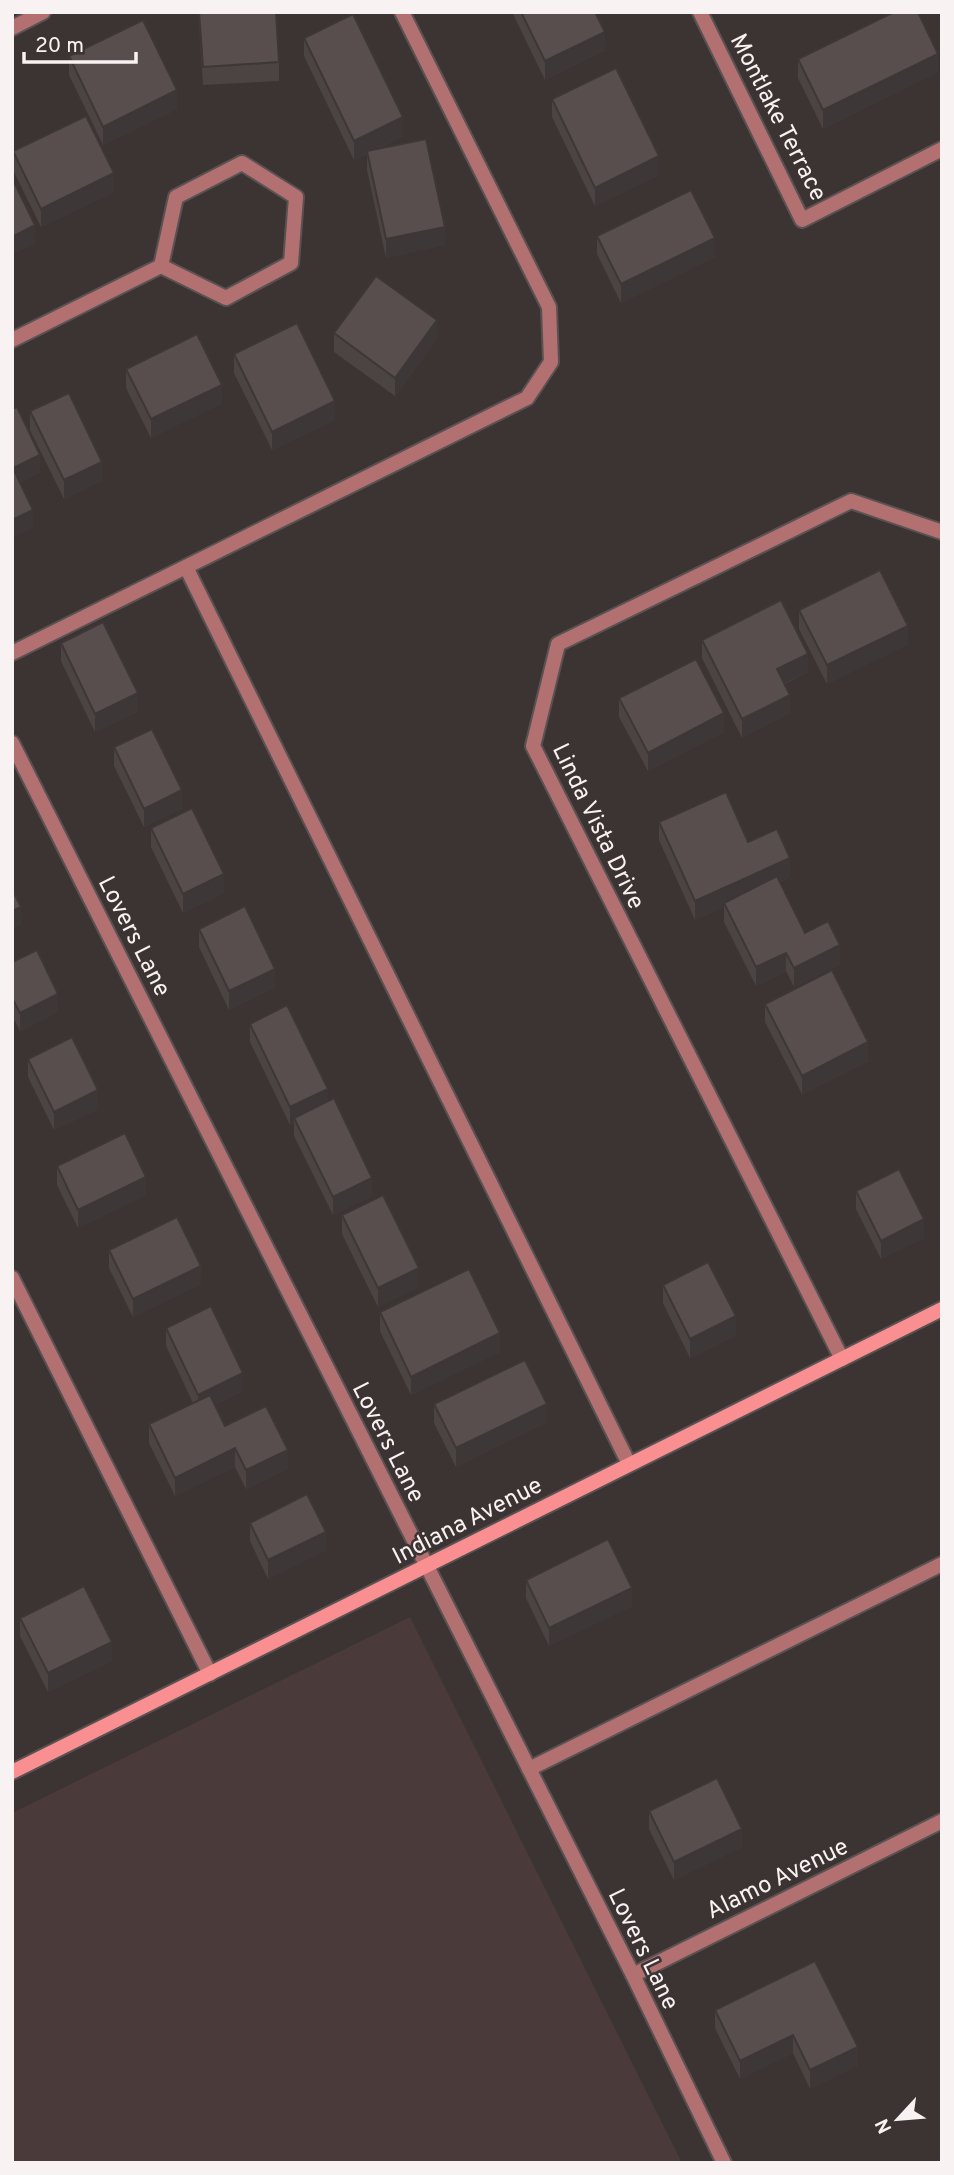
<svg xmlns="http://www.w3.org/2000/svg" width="954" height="2175" font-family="Overpass,sans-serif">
<rect width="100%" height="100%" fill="#3c3333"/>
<polygon fill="#4a3a39" points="410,1617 682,2163 12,2163 12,1813"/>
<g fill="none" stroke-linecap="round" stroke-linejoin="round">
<defs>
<g id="lane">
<polyline points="12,28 43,12"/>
<polyline points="186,567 629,1464"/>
<polyline points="12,653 527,398 551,362 549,307 402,12"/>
<polyline points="12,1278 210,1674"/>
<polyline points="529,1769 942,1564"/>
</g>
<g id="street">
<polyline points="700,12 802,220 942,149"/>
<polygon points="242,163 296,197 291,263 226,298 161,266 176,197"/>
<polyline points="12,340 161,266"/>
<polyline points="12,743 633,1975 724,2163"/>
<polyline points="842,1359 533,746 558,644 851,501 942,532"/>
<polyline points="633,1975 942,1821"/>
</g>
<polyline id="secondary" points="12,1772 942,1309"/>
</defs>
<use href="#lane" stroke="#5a5252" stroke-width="18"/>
<use href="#street" stroke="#5a5252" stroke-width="18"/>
<use href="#secondary" stroke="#5a5252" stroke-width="18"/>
<use href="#lane" stroke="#b27070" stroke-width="14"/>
<use href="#street" stroke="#b27070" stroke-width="14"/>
<use href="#secondary" stroke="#f98f90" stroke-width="14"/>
</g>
<g fill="#4c4343">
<polygon points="198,12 276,12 279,62 279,81 203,85"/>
<polygon points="512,12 595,12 605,50 545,80"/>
<polygon points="304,38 403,136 375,150 445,245 386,258 367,170 367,154 354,160 304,56"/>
<polygon points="69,56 177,109 103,145 69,75"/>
<polygon points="798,59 938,72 823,129 798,78"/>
<polygon points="552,99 659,175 595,206 552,117"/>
<polygon points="13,151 114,192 41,227 13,170"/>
<polygon points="597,236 715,257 621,303 597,254"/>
<polygon points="334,333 437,339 395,396 334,352"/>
<polygon points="234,354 335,420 272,450 234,373"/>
<polygon points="126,369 222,403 151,438 126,388"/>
<polygon points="30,411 102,480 64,499 30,430"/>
<polygon points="799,610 908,644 827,684 799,629"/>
<polygon points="702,640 808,672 785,684 790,713 742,738 702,658"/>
<polygon points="61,643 138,712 95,732 61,661"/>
<polygon points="619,698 724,732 648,771 619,717"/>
<polygon points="114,747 182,809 144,827 114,766"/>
<polygon points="659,822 748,842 790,877 780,882 805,933 840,964 794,987 786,971 756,986 724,922 724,907 695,920 659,840"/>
<polygon points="151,828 224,893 183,913 151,847"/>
<polygon points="199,929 275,987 229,1010 199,947"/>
<polygon points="12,962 58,1012 20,1031 12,1016"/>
<polygon points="765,1004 868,1061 802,1094 765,1022"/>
<polygon points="250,1024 328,1101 372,1196 333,1215 294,1136 294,1123 290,1125 250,1042"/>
<polygon points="28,1059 98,1109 54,1130 28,1077"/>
<polygon points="57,1166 146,1195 78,1228 57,1185"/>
<polygon points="856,1191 924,1238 881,1259 856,1209"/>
<polygon points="342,1215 419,1287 378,1307 342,1234"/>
<polygon points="109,1250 201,1284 133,1317 109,1268"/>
<polygon points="663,1285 736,1335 690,1358 663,1303"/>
<polygon points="380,1312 500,1352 411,1395 380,1331"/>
<polygon points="166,1328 243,1391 215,1405 225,1426 288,1468 246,1489 235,1467 175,1496 149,1443 149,1424 193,1403 166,1346"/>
<polygon points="434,1404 547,1422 456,1467 434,1423"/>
<polygon points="250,1523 326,1550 268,1579 250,1541"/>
<polygon points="526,1580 632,1606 549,1646 526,1598"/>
<polygon points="20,1618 112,1661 48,1692 20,1636"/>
<polygon points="649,1811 742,1847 674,1880 649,1829"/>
<polygon points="815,1961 858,2065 810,2089 793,2053 740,2079 715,2028 715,2010"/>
</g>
<g fill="#3e3737">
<polygon points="605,32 605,50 545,80 545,61"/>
<polygon points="938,54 938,72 823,129 823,110"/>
<polygon points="177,90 177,109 103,145 103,127"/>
<polygon points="403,117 403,136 354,160 354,141"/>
<polygon points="659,156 659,175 595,206 595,188"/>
<polygon points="114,173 114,192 41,227 41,209"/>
<polygon points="35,225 35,244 12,255 12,237"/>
<polygon points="445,227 445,245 386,258 386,239"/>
<polygon points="715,238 715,257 621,303 621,284"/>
<polygon points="437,320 437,339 395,396 395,378"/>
<polygon points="222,385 222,403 151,438 151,419"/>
<polygon points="335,401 335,420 272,450 272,432"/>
<polygon points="40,455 40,473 13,487 13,468"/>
<polygon points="102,462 102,480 64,499 64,480"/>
<polygon points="33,510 33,528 12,538 12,520"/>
<polygon points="908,626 908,644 827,684 827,665"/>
<polygon points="808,654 808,672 777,687 777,669"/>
<polygon points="138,693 138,712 95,732 95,714"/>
<polygon points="790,695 790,713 742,738 742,719"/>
<polygon points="724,713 724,732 648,771 648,753"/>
<polygon points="182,790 182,809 144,827 144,809"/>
<polygon points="790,858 790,877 725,906 724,903 724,907 695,920 695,901"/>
<polygon points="224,874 224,893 183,913 183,894"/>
<polygon points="21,907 21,925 12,929 12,911"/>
<polygon points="840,945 840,964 794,987 794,968"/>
<polygon points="786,953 786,971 756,986 756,967"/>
<polygon points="275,969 275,987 229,1010 229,991"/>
<polygon points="58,994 58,1012 20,1031 20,1013"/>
<polygon points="868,1042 868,1061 802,1094 802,1076"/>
<polygon points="328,1089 328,1107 294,1118 294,1123 290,1125 290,1107"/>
<polygon points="98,1090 98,1109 54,1130 54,1112"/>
<polygon points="146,1177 146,1195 78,1228 78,1210"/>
<polygon points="372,1178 372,1196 333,1215 333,1197"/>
<polygon points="924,1219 924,1238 881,1259 881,1241"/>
<polygon points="201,1266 201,1284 133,1317 133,1299"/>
<polygon points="419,1268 419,1287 378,1307 378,1288"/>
<polygon points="736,1316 736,1335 690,1358 690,1339"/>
<polygon points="500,1333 500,1352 411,1395 411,1377"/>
<polygon points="243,1373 243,1391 198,1413 198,1395"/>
<polygon points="547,1404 547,1422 456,1467 456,1448"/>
<polygon points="235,1448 235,1467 175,1496 175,1478"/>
<polygon points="288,1450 288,1468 246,1489 246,1470"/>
<polygon points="326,1532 326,1550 268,1579 268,1560"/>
<polygon points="632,1588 632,1606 549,1646 549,1628"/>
<polygon points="112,1642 112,1661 48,1692 48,1673"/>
<polygon points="742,1829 742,1847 674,1880 674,1862"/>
<polygon points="793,2035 793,2053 740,2079 740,2061"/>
<polygon points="858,2047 858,2065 810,2089 810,2070"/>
</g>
<g fill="#584e4e" stroke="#3e3737" stroke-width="2">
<polygon points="199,12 276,12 279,62 203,67"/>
<polygon points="521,12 595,12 605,32 545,61"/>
<polygon points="894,12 918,12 938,54 823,110 798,59"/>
<polygon points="353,14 403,117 354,141 304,38"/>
<polygon points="143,20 177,90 103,127 69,56"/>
<polygon points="616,68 659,156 595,188 552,99"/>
<polygon points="86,116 114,173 41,209 13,151"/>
<polygon points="426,139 445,227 386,239 367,151"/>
<polygon points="12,178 35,225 12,237"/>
<polygon points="691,190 715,238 621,284 597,236"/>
<polygon points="376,276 437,320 395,378 334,333"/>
<polygon points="297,323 335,401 272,432 234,354"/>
<polygon points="197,334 222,385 151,419 126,369"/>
<polygon points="69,393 102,462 64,480 30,411"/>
<polygon points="17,407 40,455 13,468 33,510 12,520 12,409"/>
<polygon points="880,570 908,626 827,665 799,610"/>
<polygon points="781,600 808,654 777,669 790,695 742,719 702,640"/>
<polygon points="103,622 138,693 95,714 61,643"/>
<polygon points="696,659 724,713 648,753 619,698"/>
<polygon points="152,729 182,790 144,809 114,747"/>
<polygon points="726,792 748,842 777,829 790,858 695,901 659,822"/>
<polygon points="192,808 224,874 183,894 151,828"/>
<polygon points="777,876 805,933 828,921 840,945 794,968 786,953 756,967 724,903"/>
<polygon points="12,889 21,907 12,911"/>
<polygon points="245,906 275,969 229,991 199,929"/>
<polygon points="37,950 58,994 20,1013 12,998 12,962"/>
<polygon points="832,970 868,1042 802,1076 765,1004"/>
<polygon points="287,1005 328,1089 290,1107 250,1024"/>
<polygon points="72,1037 98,1090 54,1112 28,1059"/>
<polygon points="334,1098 372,1178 333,1197 294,1118"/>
<polygon points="125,1133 146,1177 78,1210 57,1166"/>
<polygon points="899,1169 924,1219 881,1241 856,1191"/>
<polygon points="383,1195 419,1268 378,1288 342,1215"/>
<polygon points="177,1217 201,1266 133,1299 109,1250"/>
<polygon points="708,1262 736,1316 690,1339 663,1285"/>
<polygon points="469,1269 500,1333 411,1377 380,1312"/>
<polygon points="211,1306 243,1373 198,1395 166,1328"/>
<polygon points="525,1360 547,1404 456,1448 434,1404"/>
<polygon points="210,1395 225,1426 266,1406 288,1450 246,1470 235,1448 175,1478 149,1424"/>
<polygon points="307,1494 326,1532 268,1560 250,1523"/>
<polygon points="608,1539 632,1588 549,1628 526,1580"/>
<polygon points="84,1586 112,1642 48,1673 20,1618"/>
<polygon points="717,1778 742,1829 674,1862 649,1811"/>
<polygon points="815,1961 858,2047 810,2070 793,2035 740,2061 715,2010"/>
</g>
<g text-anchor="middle" stroke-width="5" stroke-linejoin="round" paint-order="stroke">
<g font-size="24" fill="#f9f2f2" stroke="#3c3333">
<text transform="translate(779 117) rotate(63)" y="8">Montlake Terrace</text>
<text transform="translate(599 826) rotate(64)" y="8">Linda Vista Drive</text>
<text transform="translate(135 936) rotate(63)" y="8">Lovers Lane</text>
<text transform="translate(389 1442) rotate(63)" y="8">Lovers Lane</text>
<text transform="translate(467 1520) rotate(-27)" y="8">Indiana Avenue</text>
<text transform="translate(777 1878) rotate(-26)" y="8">Alamo Avenue</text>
<text transform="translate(644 1949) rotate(64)" y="8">Lovers Lane</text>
</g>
</g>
<rect width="954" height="2175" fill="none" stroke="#f9f2f2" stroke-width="28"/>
<g transform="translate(898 2119) rotate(244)" stroke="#3c3333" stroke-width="5" paint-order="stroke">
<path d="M0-5L12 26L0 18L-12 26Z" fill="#f9f2f2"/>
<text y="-10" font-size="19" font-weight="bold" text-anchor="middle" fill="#f9f2f2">N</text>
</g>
<path d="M24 52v10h112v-10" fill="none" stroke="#f9f2f2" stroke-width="3.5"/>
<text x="35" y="52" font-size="21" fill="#f9f2f2" stroke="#3c3333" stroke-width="5" paint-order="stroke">20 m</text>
</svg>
